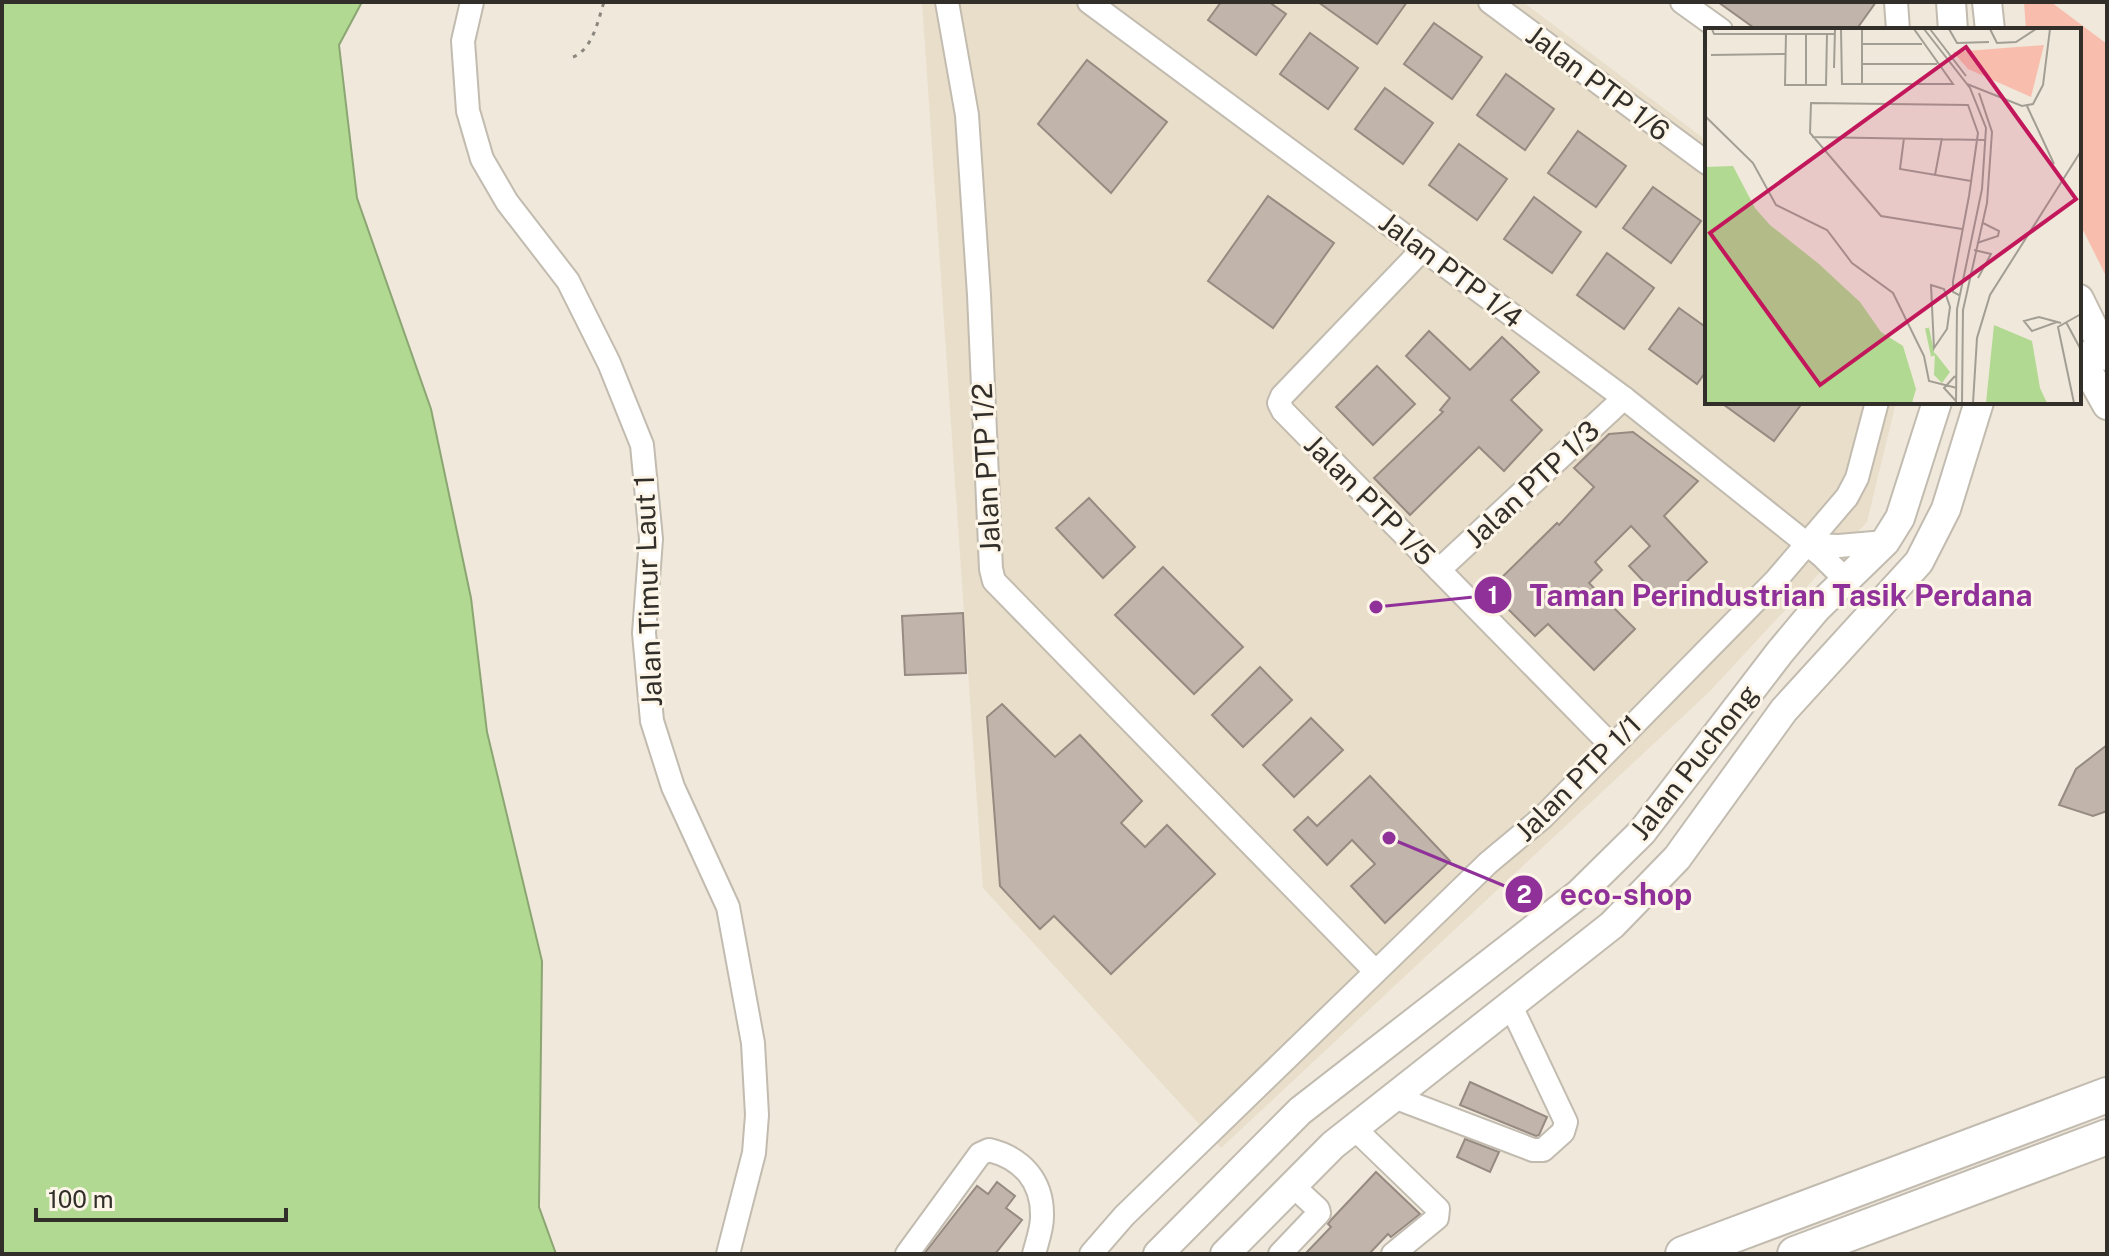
<svg xmlns="http://www.w3.org/2000/svg" width="2109" height="1256" font-family="'Public Sans',sans-serif">
<rect width="100%" height="100%" fill="#efe8db"/>
<polygon fill="#e9deca" points="922,2 1523,2 1707,141 1707,402 1896,402 1867,522 1709,692 1221,1148 983,888"/>
<polygon fill="#f8bdad" points="2024,2 2051,2 2107,44 2107,278 2079,222 2079,30 2026,30"/>
<polygon fill="#b1d991" stroke="#8ba672" stroke-width="2" points="2,2 362,2 339,45 357,198 431,409 471,598 487,732 542,961 539,1207 556,1254 2,1254"/>
<g fill="#c0b4ab" stroke="#968a81" stroke-width="2">
<polygon points="1221,2 1269,2 1286,14 1256,55 1208,20"/>
<polygon points="1318,2 1407,2 1377,44"/>
<polygon points="1718,2 1876,2 1856,30 1757,30"/>
<polygon points="1434,23 1482,57 1452,99 1404,64"/>
<polygon points="1310,33 1358,68 1328,109 1280,74"/>
<polygon points="1087,60 1167,122 1111,193 1038,124"/>
<polygon points="1506,74 1554,109 1525,150 1477,115"/>
<polygon points="1385,88 1433,123 1403,164 1355,129"/>
<polygon points="1578,131 1626,166 1596,207 1548,173"/>
<polygon points="1459,144 1507,179 1477,220 1429,185"/>
<polygon points="1653,187 1701,221 1671,263 1623,228"/>
<polygon points="1268,196 1334,243 1273,328 1208,281"/>
<polygon points="1534,197 1581,232 1552,273 1504,239"/>
<polygon points="1607,253 1654,288 1624,329 1577,295"/>
<polygon points="1679,308 1707,328 1707,370 1697,384 1649,349"/>
<polygon points="1429,331 1470,370 1502,337 1539,372 1511,400 1542,430 1504,471 1479,447 1410,515 1374,478 1443,412 1440,410 1450,398 1406,356"/>
<polygon points="1377,366 1415,404 1373,445 1336,407"/>
<polygon points="1720,402 1803,402 1774,441"/>
<polygon points="1633,432 1698,481 1664,516 1707,562 1664,603 1629,566 1650,546 1631,526 1595,562 1602,570 1589,583 1635,629 1594,670 1548,624 1535,636 1489,590 1557,523 1559,525 1594,487 1574,468 1609,434"/>
<polygon points="1089,498 1135,547 1103,578 1056,528"/>
<polygon points="1163,567 1243,647 1194,694 1115,615"/>
<polygon points="963,613 966,673 905,675 902,616"/>
<polygon points="1260,667 1292,700 1243,747 1212,715"/>
<polygon points="1002,704 1055,757 1080,735 1142,801 1121,823 1145,847 1167,825 1215,874 1111,974 1054,916 1040,929 1000,886 987,717"/>
<polygon points="1311,718 1343,750 1294,797 1263,765"/>
<polygon points="2107,745 2107,811 2093,816 2059,805 2076,769"/>
<polygon points="1370,776 1450,861 1385,923 1351,886 1375,864 1352,840 1327,865 1294,830 1308,817 1317,826"/>
<polygon points="1470,1082 1547,1117 1539,1135 1536,1136 1460,1105"/>
<polygon points="1465,1139 1499,1152 1490,1172 1457,1157"/>
<polygon points="1376,1172 1420,1214 1391,1237 1388,1234 1369,1254 1305,1254 1331,1227 1328,1224 1331,1220"/>
<polygon points="997,1182 1015,1196 1006,1208 1022,1220 995,1254 924,1254 977,1186 988,1194"/>
</g>
<g fill="none" stroke-linecap="round" stroke-linejoin="round">
<defs>
<g id="minor">
<polyline points="472,2 463,41 468,111 482,159 507,202 568,281 609,363 642,445 651,539 644,633 652,721 673,787 728,907 753,1043 757,1115 754,1153 728,1254"/>
<polyline points="947,2 967,115 979,295 991,569 994,581 1375,971"/>
<polyline points="1089,2 1624,398 1822,556 1847,581"/>
<polyline points="1490,2 1707,163"/>
<polyline points="1682,2 1721,30"/>
<polyline points="1896,2 1898,30"/>
<polyline points="1423,249 1282,396 1279,403 1283,411 1612,746"/>
<polyline points="1808,545 1839,546 1885,542"/>
<polyline points="1439,570 1624,398"/>
<polyline points="1394,1097 1533,1150 1543,1150 1563,1132 1566,1122 1511,1006"/>
<polyline points="1354,1128 1438,1209 1437,1218 1393,1254"/>
<path d="M907,1254L980,1154L989,1150C1022,1158 1043,1181 1042,1217C1042,1229 1037,1242 1034,1254"/>
<polyline points="1091,1254 1124,1216 1488,863 1543,817 1776,580 1847,497 1857,478 1877,402"/>
<polyline points="1280,1254 1319,1213 1318,1209 1292,1185"/>
</g>
<g id="major">
<polyline points="1951,2 1953,30"/>
<polyline points="1987,2 1990,30"/>
<polyline points="2079,299 2107,356"/>
<polyline points="2079,355 2107,405"/>
<polyline points="1158,1254 1300,1111 1579,894 1642,832 1780,652 1816,609 1885,542 1900,518 1937,402"/>
<polyline points="1225,1254 1333,1145 1612,925 1677,858 1784,710 1919,562 1946,509 1979,402"/>
</g>
<g id="highway">
<polyline points="1683,1254 2107,1095"/>
<polyline points="1795,1254 2107,1137"/>
</g>
</defs>
<use href="#minor" stroke="#c2bbaf" stroke-width="26"/>
<use href="#major" stroke="#c2bbaf" stroke-width="32"/>
<use href="#highway" stroke="#c2bbaf" stroke-width="38"/>
<path stroke="#8a857d" stroke-width="3" stroke-dasharray="4 6" stroke-linecap="butt" d="M573,57C593,49 598,20 604,2"/>
<use href="#minor" stroke="#fff" stroke-width="22"/>
<use href="#major" stroke="#fff" stroke-width="28"/>
<use href="#highway" stroke="#fff" stroke-width="34"/>
</g>
<g text-anchor="middle" stroke-width="6" stroke-linejoin="round" paint-order="stroke">
<g font-size="28" fill="#322f2a" stroke="#fcf5e8">
<text transform="translate(1598 83) rotate(37)" y="10">Jalan PTP 1/6</text>
<text transform="translate(1451 270) rotate(37)" y="10">Jalan PTP 1/4</text>
<text transform="translate(986 468) rotate(-93)" y="10">Jalan PTP 1/2</text>
<text transform="translate(1532 484) rotate(-43)" y="10">Jalan PTP 1/3</text>
<text transform="translate(1370 500) rotate(45)" y="10">Jalan PTP 1/5</text>
<text transform="translate(648 591) rotate(-92)" y="10">Jalan Timur Laut 1</text>
<text transform="translate(1694 762) rotate(-52)" y="10">Jalan Puchong</text>
<text transform="translate(1578 778) rotate(-45)" y="10">Jalan PTP 1/1</text>
</g>
</g>
<g transform="translate(1705 28)">
<rect width="376" height="376" fill="#efe8db"/>
<path d="M339,17L326,69L263,41L248,24Z" fill="#f8bdad"/>
<path d="M28,138L50,180L65,197L114,236L155,274L176,304L198,318L211,361L207,375H0V139ZM289,297L327,313L335,360L342,375H281ZM230,325L245,344L237,355L229,347Z" fill="#b1d991"/>
<path fill="none" stroke="#b1d991" stroke-width="4" d="M222,300L228,328"/>
<path fill="none" stroke="#a39e94" stroke-width="2" d="M7,1L9,6H130M136,1L137,56H248L209,1M157,1V56M219,1L265,60L281,100L277,161L252,281L251,375M225,1L261,48M244,1L252,15L284,14M285,1L292,15L311,14L331,1M81,5L80,57H121L122,6M101,5V56M157,16H217M6,27L80,26M157,36H232M129,40L130,1M262,56L317,78L328,76L338,57L345,1M322,78L349,136M0,88L48,135L71,177L122,202L147,235L188,265L219,328L224,353L252,360M107,109L280,112M199,110L195,141L266,153M230,147L237,110M272,215L293,208L294,203L278,195M269,222L286,226L273,250M226,257L239,261L245,279L242,301L229,320ZM254,267L248,264V253L264,168L273,105L263,77L106,75L105,105L176,188L257,201M352,294L327,303L319,293L334,289L356,295M361,294L376,322M250,348L239,360L251,373M257,375L258,282L282,175L287,104L274,65M268,375L272,310L285,267L376,123M369,375L353,299L376,286"/>
<path fill="#c2185b" fill-opacity="0.15" stroke="#c2185b" stroke-width="4" d="M261,19L371,171L115,357L5,205Z"/>
<rect width="376" height="376" fill="none" stroke="#322f2a" stroke-width="4"/>
</g>
<path fill="none" stroke="#90319a" stroke-width="3" d="M1376 607L1493 595M1389 838L1524 894"/>
<g fill="#90319a" stroke="#fcf5e8" stroke-width="3">
<circle cx="1376" cy="607" r="8"/>
<circle cx="1389" cy="838" r="8"/>
<circle cx="1493" cy="595" r="20"/>
<circle cx="1524" cy="894" r="20"/>
</g>
<g font-size="24" text-anchor="middle" font-weight="bold" fill="#fff">
<text x="1493" y="604">1</text>
<text x="1524" y="903">2</text>
</g>
<g font-size="30" text-anchor="middle" font-weight="bold" fill="#90319a" stroke="#fcf5e8" stroke-width="6" stroke-linejoin="round" paint-order="stroke">
<text x="1781" y="606">Taman Perindustrian Tasik Perdana</text>
<text x="1626" y="905">eco-shop</text>
</g>
<rect width="2109" height="1256" fill="none" stroke="#322f2a" stroke-width="8"/>
<path d="M36 1208v12h250v-12" fill="none" stroke="#322f2a" stroke-width="4"/>
<text x="48" y="1208" font-size="24" fill="#322f2a" stroke="#fcf5e8" stroke-width="6" paint-order="stroke">100 m</text>
</svg>
